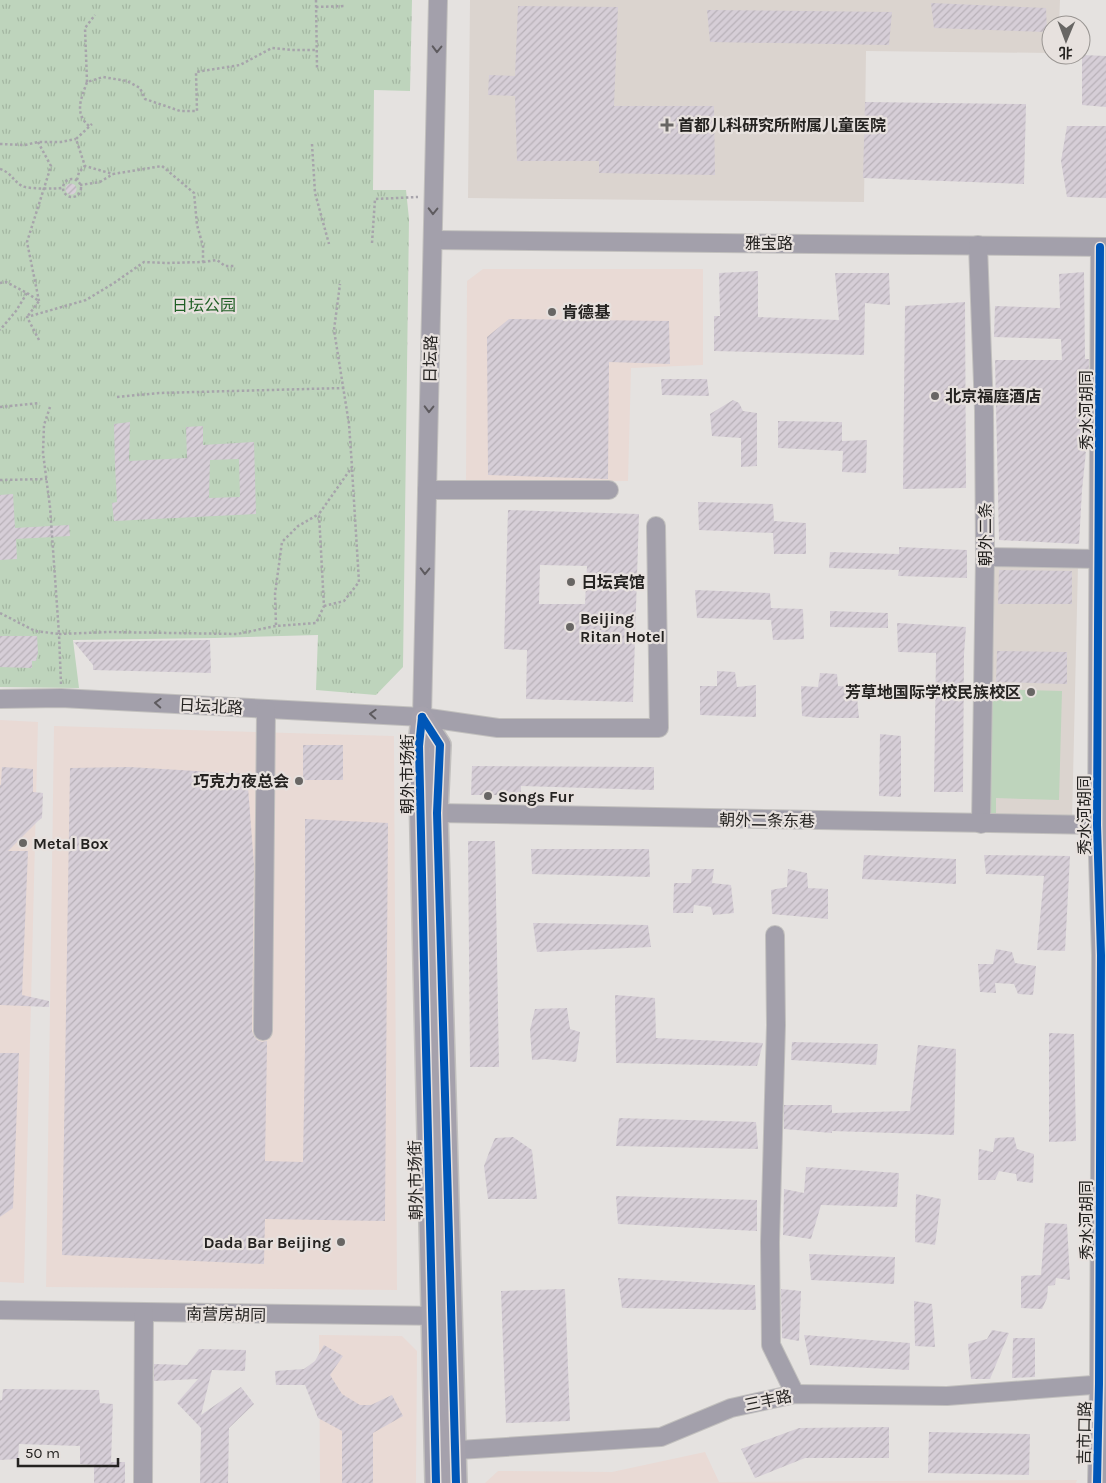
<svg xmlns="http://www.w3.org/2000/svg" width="1106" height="1483" font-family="Karla,'Noto Sans SC',sans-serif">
<defs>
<pattern id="park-tufts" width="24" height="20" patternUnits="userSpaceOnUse" patternTransform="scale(1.25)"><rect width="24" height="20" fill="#bed4bc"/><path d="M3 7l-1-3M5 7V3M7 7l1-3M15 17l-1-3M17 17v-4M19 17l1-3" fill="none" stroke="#a3b6a1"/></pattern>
<pattern id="building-hatch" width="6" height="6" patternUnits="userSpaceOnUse" patternTransform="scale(1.25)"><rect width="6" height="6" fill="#d6ced7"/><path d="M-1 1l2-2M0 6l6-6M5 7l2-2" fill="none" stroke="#b8b1b8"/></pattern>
</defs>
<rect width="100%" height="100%" fill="#e5e2e0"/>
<g fill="#e9dad5">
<polygon points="483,269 703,269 703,365 631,368 628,481 466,482 467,281"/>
<polygon points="0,720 38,722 24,1283 0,1282"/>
<polygon points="54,726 394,736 397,1290 46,1287"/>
<polygon points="319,1335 402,1336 417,1351 416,1483 320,1483"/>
<polygon points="705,1452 719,1482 1077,1480 1076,1483 485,1483 498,1471 612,1472"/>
</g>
<g fill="#dbd4cf">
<polygon points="470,0 1060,0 1059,25 1051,25 1051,53 866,51 864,202 468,198"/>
<polygon points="989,563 1078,565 1072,822 983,820"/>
</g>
<polygon fill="url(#park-tufts)" points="0,0 412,0 410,91 374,90 373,190 406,190 409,219 403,667 376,695 316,690 318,635 215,638 73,640 79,688 0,687"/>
<polygon fill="#bed4bc" points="991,689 1062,691 1059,800 996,798 996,814 987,813"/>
<g fill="url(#building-hatch)" fill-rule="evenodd">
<polygon points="931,3 1046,8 1047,32 934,28"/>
<polygon points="518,6 618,7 614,106 714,106 715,175 599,173 599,161 517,161 515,96 488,95 489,75 515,76"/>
<polygon points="707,10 892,12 889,45 710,42"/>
<polygon points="1082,55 1106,56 1106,107 1082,105"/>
<polygon points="865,102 1026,104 1024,184 863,178"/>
<polygon points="1067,126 1106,126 1106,198 1067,197 1061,161"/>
<circle cx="71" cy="189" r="5.5"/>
<polygon points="758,271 758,317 839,320 835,273 889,273 890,305 865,303 864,355 714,351 714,316 720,316 719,273"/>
<polygon points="1084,272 1085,359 1089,359 1088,432 1082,490 1079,544 999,540 995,360 1062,360 1061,339 994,337 995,306 1060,308 1059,274"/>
<polygon points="965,302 966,488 903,489 905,306"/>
<polygon points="509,319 669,321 670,364 609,362 608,479 488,475 487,337"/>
<polygon points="661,379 707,379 709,396 662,395"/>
<polygon points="733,400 739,403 743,411 757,413 757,466 741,467 741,438 712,436 710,414"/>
<polygon points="778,421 842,422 842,441 867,440 866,473 842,472 843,451 778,448"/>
<path d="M130,422L129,461L187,458L186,427L203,426V445L254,442L256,514L114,521L112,503L117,502L115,466L114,424ZM239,459L240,497L209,498L210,460Z"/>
<polygon points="13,494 15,528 69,525 70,536 16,539 17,559 0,560 0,495"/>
<polygon points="698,502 773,504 774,521 806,523 806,554 774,554 773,533 699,530"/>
<path d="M508,510L639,514L633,702L526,699L527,650L504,649ZM540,565L587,566L585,604H539Z"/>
<polygon points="899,547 967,550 967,578 898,576 899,570 829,568 830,552 899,554"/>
<polygon points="999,570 1072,571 1072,604 998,604"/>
<polygon points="695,590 770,593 771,608 803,609 804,639 773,640 771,620 697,618"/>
<polygon points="830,611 888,613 888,628 830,627"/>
<polygon points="897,623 966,627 964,654 963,792 934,792 936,653 898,652"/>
<polygon points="0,636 37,636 38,653 36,661 32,661 32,668 0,667"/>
<polygon points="210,640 211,673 93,670 93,665 74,642"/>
<polygon points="997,651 1067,652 1067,684 996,682"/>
<polygon points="717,671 735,672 737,687 756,685 756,717 700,715 700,686 717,686"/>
<polygon points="820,673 837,674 838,686 856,687 859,718 818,718 802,716 801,686 818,687"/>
<polygon points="880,734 901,736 901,797 879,796"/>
<rect x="303" y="745" width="40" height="35"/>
<polygon points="472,766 654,767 654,790 521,786 521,795 471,795"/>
<polygon points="2,767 33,769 33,792 43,793 42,818 38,821 8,851 28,851 22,995 49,1001 49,1007 0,1005 0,785 1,785"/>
<polygon points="129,767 247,774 254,865 252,1031 254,1036 257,1040 262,1042 267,1041 267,1046 265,1161 303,1162 305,1048 305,819 388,823 385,1221 265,1219 264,1264 62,1255 70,768"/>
<polygon points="468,841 495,841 499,1067 470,1067"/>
<polygon points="531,849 649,849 650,877 532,874"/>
<polygon points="864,855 956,859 956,884 862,879"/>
<polygon points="984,855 1070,856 1065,951 1037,950 1044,876 986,874"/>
<polygon points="692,869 714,869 712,883 731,885 734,913 713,915 711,907 694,905 693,913 673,913 674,883 691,883"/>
<polygon points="788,869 807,873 808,888 828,889 828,919 772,914 771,890 787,887"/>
<polygon points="533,923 648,925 651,947 537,952"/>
<polygon points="996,949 1012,952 1015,963 1036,966 1033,995 1018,994 1014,984 995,983 996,993 980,992 978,964 993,964"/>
<polygon points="615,995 655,998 656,1038 763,1043 757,1066 616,1063"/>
<polygon points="567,1008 570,1029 580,1032 576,1062 545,1059 532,1060 530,1030 535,1009"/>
<polygon points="1049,1033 1074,1034 1076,1141 1049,1142"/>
<polygon points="792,1042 878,1044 876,1065 791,1060"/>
<polygon points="918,1045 956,1049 954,1135 832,1131 832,1133 784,1129 784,1105 832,1105 832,1113 910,1111"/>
<polygon points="0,1053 19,1053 13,1208 0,1217"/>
<polygon points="619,1118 756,1122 758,1149 616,1146"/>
<polygon points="513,1137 532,1150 537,1199 488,1199 484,1166 490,1150 495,1138"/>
<polygon points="1014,1137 1017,1149 1034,1154 1033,1183 1017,1181 1016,1174 999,1171 995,1180 978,1180 979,1149 993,1152 995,1138"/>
<polygon points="806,1167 899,1173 897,1207 821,1205 811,1239 783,1235 784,1189 804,1193"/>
<polygon points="916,1194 941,1199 935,1245 915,1242"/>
<polygon points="616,1196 757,1200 757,1231 618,1224"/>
<polygon points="1045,1223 1067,1224 1070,1280 1056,1278 1055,1285 1048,1286 1047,1298 1042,1309 1021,1308 1021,1276 1041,1275"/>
<polygon points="809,1254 895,1257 894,1284 811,1280"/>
<polygon points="618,1278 755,1285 756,1310 622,1308"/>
<polygon points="565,1289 570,1421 506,1423 501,1291"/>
<polygon points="781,1289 801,1291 799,1341 782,1338"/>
<polygon points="914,1301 932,1304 935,1347 915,1346"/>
<polygon points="992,1330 1009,1333 990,1379 971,1379 968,1344 987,1339"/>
<polygon points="804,1335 910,1343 909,1370 810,1365"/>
<polygon points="1013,1338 1035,1338 1035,1377 1012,1378"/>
<polygon points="324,1345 343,1356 330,1375 342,1394 360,1405 371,1405 392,1395 403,1416 373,1433 373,1483 342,1483 342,1431 318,1418 305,1385 276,1385 275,1371 304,1369 315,1361"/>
<polygon points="199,1349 246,1350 245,1371 212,1370 201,1415 241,1387 254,1404 229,1428 228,1483 200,1483 201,1428 177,1403 198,1379 154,1381 154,1364 187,1365"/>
<polygon points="3,1389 99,1390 100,1403 113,1404 111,1462 125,1462 125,1483 94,1483 94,1465 80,1464 80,1446 19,1444 18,1459 0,1460 0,1400 2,1400"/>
<polygon points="889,1427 889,1458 805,1458 755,1478 741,1449 799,1428"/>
<polygon points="929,1432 1030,1434 1029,1475 928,1473"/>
</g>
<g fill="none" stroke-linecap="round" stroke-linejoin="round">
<defs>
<g id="minor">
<polyline points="433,240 1106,247"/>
<polyline points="978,245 984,411 985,557 981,824"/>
<polyline points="427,490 609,490"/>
<polyline points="985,557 1099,559"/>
<polyline points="0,699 61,698 422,717 498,728 659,728 656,526"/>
<polyline points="422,717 438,0"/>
<polyline points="437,813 1097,825"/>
<polyline points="775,935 776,1025 770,1242 771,1345 795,1394"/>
<polyline points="263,1031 266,709"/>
<polyline points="0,1310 444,1316"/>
<polyline points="443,1451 661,1437 731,1408 795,1394 947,1396 1106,1384"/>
<polyline points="143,1483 144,1312"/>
<polyline points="1097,1483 1099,1384 1101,955 1097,825 1100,247"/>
</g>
<g id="major">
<polyline points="422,717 440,745 437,813 456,1483"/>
<polyline points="422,717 419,746 436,1483"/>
</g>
</defs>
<use href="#minor" stroke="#c2c0be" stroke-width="20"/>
<use href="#major" stroke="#c2c0be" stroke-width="24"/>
<g stroke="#a7a4ab" stroke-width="2.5" stroke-dasharray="2.5 2.5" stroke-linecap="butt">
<polyline points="316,0 317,68"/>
<polyline points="316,7 345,6"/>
<polyline points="87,82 85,28 95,15"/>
<path d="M89,126C74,113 81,99 87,82L103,77L127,81L140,88L145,99L180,111H197L196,72L240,65L272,48L292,50H317"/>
<polyline points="38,142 51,166 27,242 39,301"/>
<polyline points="0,144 25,145 38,142 61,142 76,139"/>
<polyline points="312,144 315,193 329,244"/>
<path d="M0,169C12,173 13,181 22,186C27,189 56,189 62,188"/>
<circle cx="72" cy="188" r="9"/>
<polyline points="77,180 79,172 85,166"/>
<polyline points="80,185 100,182 113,174"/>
<polyline points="372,243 375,199 418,197"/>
<polyline points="203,262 217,260 225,266 234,266"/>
<polyline points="0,283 6,282 27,293 16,311 0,330"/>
<polyline points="27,293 39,301 27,317"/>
<polyline points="39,340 27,317 86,300 114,283 144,262 166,263 203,262 203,246 197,225 194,193 162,166 113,174 85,166 76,139 92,124"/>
<polyline points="117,397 159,393 344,388"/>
<polyline points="0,407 40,403"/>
<polyline points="0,480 47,479"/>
<polyline points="324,606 344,601 359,582 352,469"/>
<polyline points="0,613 35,631 59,634 50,507 43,453 44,425 50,407"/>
<polyline points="276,625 275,594 282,542 298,526 319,514"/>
<polyline points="61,684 59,634 109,632 237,634 276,626 316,623 324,606 319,514 352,467 349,424 334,330 340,284"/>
</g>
<use href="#minor" stroke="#a3a0ab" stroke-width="18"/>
<use href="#major" stroke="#a5a1ac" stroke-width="21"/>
<defs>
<g id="cycleway">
<polyline points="422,717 440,745 437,813 456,1483"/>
<polyline points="422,717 419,746 436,1483"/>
<polyline points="1097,1483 1099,1384 1101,955 1097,825 1100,247"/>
</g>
</defs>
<use href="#cycleway" stroke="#e7e1de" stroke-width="11"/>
<use href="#cycleway" stroke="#0057b8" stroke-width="8"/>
</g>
<defs><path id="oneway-chevron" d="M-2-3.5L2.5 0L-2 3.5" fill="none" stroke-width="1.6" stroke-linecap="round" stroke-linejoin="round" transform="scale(1.25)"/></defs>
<g stroke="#5e5b5f">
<use href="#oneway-chevron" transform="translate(437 49) rotate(91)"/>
<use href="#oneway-chevron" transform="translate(433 211) rotate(91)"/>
<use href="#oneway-chevron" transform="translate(429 409) rotate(91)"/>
<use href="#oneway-chevron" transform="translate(425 571) rotate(91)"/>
<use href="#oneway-chevron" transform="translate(158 703) rotate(-177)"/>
<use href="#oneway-chevron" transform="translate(373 714) rotate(-177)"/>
</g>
<g fill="#686664" stroke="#e7e1de" stroke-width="2">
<path d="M664.5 117.5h5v5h5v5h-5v5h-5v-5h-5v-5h5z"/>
<circle cx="552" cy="312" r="5"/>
<circle cx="935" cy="396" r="5"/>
<circle cx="571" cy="582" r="5"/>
<circle cx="570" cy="627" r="5"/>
<circle cx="1031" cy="692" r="5"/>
<circle cx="299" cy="781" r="5"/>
<circle cx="488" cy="796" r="5"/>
<circle cx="23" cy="843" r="5"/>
<circle cx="341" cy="1242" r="5"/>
</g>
<g text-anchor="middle" stroke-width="4.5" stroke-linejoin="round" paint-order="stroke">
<g font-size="16" font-weight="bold" fill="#252321" stroke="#e7e1de" text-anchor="start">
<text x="678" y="131">首都儿科研究所附属儿童医院</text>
<text x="562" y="318">肯德基</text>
<text x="945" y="402">北京福庭酒店</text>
<text x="581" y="588">日坛宾馆</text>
<text x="580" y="624">Beijing<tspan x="580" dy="18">Ritan Hotel</tspan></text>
<text x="1021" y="698" text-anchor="end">芳草地国际学校民族校区</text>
<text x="289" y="787" text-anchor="end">巧克力夜总会</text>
<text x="498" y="802">Songs Fur</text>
<text x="33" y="849">Metal Box</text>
<text x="331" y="1248" text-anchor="end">Dada Bar Beijing</text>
</g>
<g font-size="16" fill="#252321" stroke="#e7e1de">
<text x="769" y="249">雅宝路</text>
<text transform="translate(430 359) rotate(-89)" y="6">日坛路</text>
<text transform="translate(1086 410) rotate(-90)" y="6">秀水河胡同</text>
<text transform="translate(985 534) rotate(-90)" y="6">朝外二条</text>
<text transform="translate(211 706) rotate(3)" y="6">日坛北路</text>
<text transform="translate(407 774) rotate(-90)" y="6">朝外市场街</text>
<text transform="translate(1084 815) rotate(-90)" y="6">秀水河胡同</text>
<text transform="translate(767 820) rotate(1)" y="6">朝外二条东巷</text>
<text transform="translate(415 1180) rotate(-91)" y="6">朝外市场街</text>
<text transform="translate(1086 1220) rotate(-90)" y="6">秀水河胡同</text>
<text transform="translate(226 1314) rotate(1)" y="6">南营房胡同</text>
<text transform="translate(768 1400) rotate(-12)" y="6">三丰路</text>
<text transform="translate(1084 1433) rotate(-89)" y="6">吉市口路</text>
</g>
<g font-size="16" fill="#205f25" stroke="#e7e1de">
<text x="204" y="311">日坛公园</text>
</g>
</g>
<g transform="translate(1066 40) rotate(181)"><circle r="24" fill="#e7e1de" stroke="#999592"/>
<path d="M0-4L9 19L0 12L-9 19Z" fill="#686664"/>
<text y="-8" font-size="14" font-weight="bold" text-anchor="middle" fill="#252321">北</text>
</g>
<path d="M18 1458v8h100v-8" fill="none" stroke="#252321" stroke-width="2.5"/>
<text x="25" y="1458" font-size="15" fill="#252321" stroke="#e7e1de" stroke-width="4" paint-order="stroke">50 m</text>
</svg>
